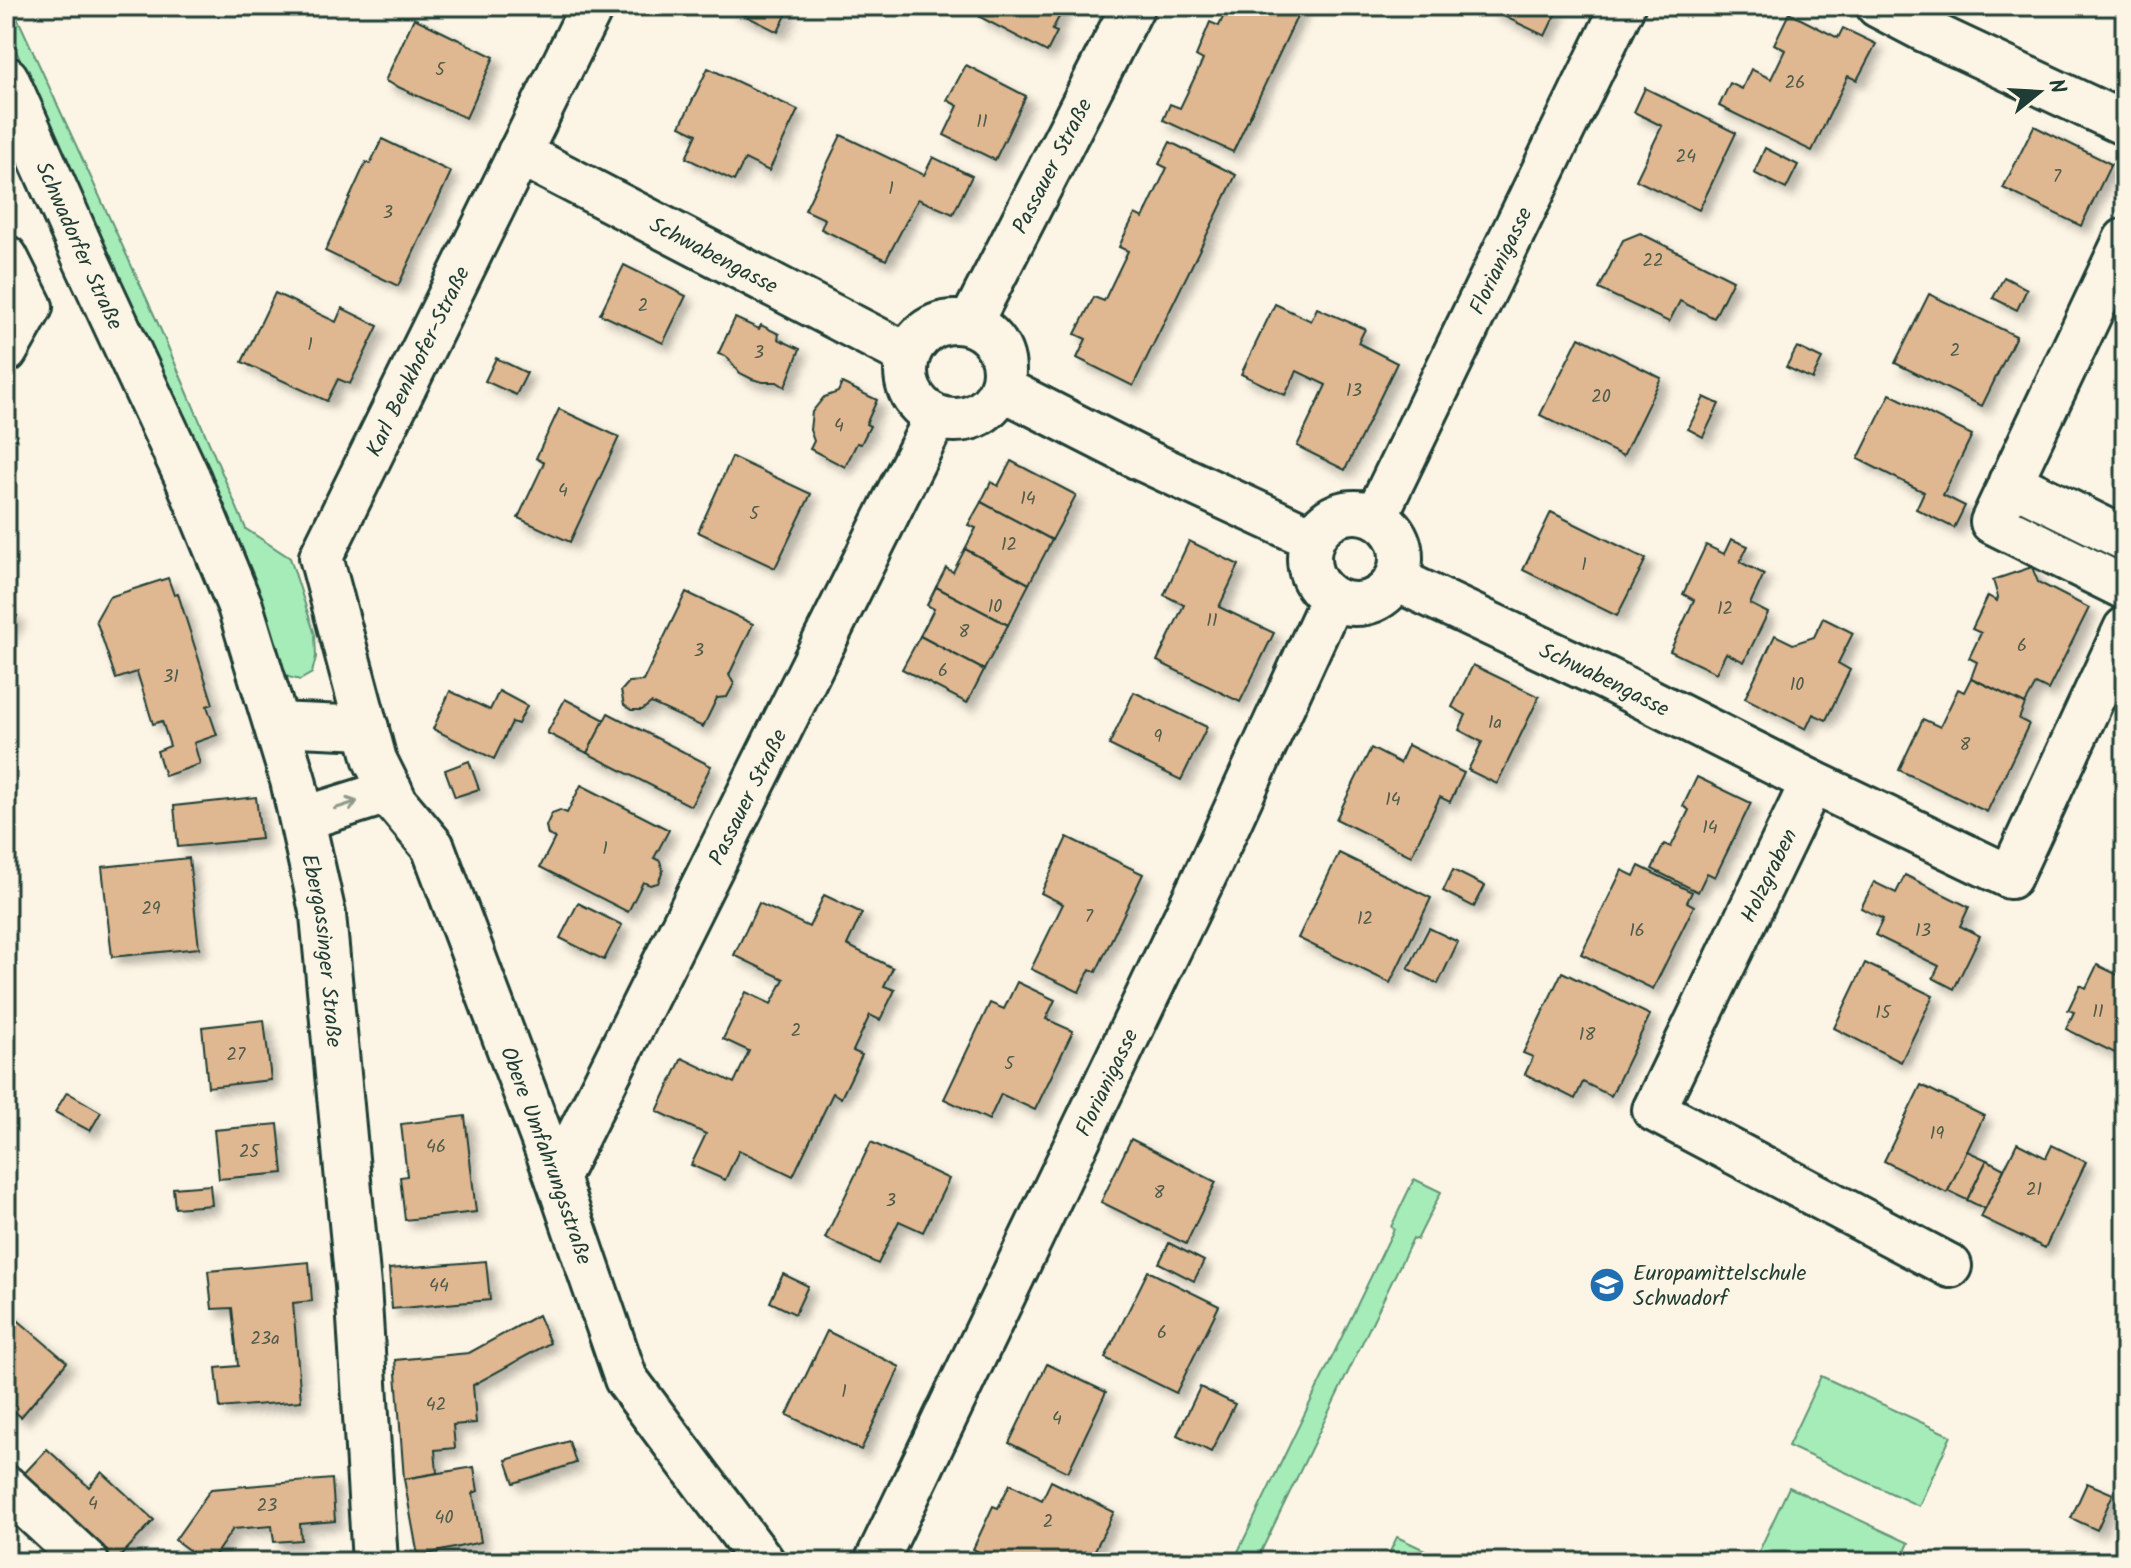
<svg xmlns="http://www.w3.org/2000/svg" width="2131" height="1568" font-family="Kalam,sans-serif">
<defs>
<filter id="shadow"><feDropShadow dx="7" dy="7" stdDeviation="4" flood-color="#0004"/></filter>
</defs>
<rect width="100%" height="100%" fill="#fcf5e5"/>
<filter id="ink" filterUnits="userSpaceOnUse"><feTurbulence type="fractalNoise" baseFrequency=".0125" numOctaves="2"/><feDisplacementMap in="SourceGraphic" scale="16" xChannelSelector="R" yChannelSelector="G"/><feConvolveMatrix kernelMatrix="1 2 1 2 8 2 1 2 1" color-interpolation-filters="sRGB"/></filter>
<g filter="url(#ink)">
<g fill="#a5ecb9" stroke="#629476" stroke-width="2">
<polygon points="6,6 12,6 156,319 246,529 290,558 315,635 316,657 312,673 300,680 288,677 278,661 254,584 152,348 6,29"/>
<polygon points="1414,1179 1441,1192 1417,1240 1413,1238 1256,1562 1233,1562 1394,1229 1391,1227"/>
<polygon points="1821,1376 1951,1436 1919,1506 1788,1446"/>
<polygon points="1789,1487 1909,1543 1900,1562 1754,1562"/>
<polygon points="1397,1537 1450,1562 1385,1562"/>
</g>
<g fill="#dfb790" stroke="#1f3d34" stroke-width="2" filter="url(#shadow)">
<polygon points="726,6 782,6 789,9 778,32"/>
<polygon points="985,6 1065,6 1052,30 1057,32 1047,52 980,17"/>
<polygon points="1228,6 1302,6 1233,152 1163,120 1170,104 1180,108 1203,60 1196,56 1210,22 1219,26"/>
<polygon points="1493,6 1548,6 1557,11 1545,36 1491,10"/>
<polygon points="1789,13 1838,38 1843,28 1876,44 1857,80 1848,76 1812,151 1719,106 1730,83 1742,89 1751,69 1771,79 1785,50 1774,44"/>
<polygon points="414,18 494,57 466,118 385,81"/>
<polygon points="966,65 1026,96 995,160 944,135 958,106 947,100"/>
<polygon points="708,68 798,110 769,171 745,159 734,181 686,158 697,134 680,126"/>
<polygon points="1645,88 1736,133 1699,210 1636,180 1662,126 1634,112"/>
<polygon points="2034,126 2111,164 2081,226 2003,188"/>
<polygon points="841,135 924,175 933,157 972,176 953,214 918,199 886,260 821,229 825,219 805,210"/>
<polygon points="382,139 451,172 398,286 325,251 366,162 370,164"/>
<polygon points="1170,142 1236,175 1133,386 1077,358 1086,339 1075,334 1094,297 1104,301 1128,251 1119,247 1123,238 1135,214 1143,218 1167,168 1159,164"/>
<polygon points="1765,148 1798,165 1786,189 1754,173"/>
<polygon points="1640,233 1733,280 1714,318 1680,301 1669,322 1599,289 1623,240"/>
<polygon points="624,265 686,296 663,343 600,314"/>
<polygon points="2004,277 2027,289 2017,310 1993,298"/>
<polygon points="275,293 336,322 342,308 378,326 350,384 338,379 327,401 242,362"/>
<polygon points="1929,294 2016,336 1982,406 1895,363"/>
<polygon points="1275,304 1311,321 1317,308 1365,329 1358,343 1397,363 1345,470 1297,446 1326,385 1297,371 1285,395 1241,374"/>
<polygon points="735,318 759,329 761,325 779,334 778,339 800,349 785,387 777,382 763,382 752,379 740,373 727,357 718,354"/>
<polygon points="1579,337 1661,378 1623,456 1540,415"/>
<polygon points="1797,347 1822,359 1812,379 1786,367"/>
<polygon points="496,358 527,373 516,395 485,381"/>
<polygon points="842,383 877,400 866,424 870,426 861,444 857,443 845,467 810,449 814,441 810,430 812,412 824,397 838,392"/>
<polygon points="1890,394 1972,435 1943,495 1965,506 1954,528 1916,509 1924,492 1858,459"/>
<polygon points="1704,397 1719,404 1703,437 1688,429"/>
<polygon points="559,409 619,437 570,542 518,518 544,463 536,458"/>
<polygon points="732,457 811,494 775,568 698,532"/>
<polygon points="1011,461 1076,495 1052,540 981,502 991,482 998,486"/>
<polygon points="981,502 1052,540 1029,584 965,549 976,528 968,525"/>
<polygon points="1551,512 1646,559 1617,616 1523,570"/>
<polygon points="1731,539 1748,546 1740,562 1764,574 1750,604 1768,613 1744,662 1726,653 1716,673 1670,651 1694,600 1683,594 1706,545 1724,554"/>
<polygon points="1189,541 1239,565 1219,607 1274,633 1240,702 1157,661 1184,605 1164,595"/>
<polygon points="965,549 1029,584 1008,625 936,587 946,568 953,572"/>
<polygon points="2032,567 2038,582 2089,608 2048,690 2036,684 2025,704 1971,678 1977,662 1969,658 1981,633 1972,629 1988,596 1997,601 1998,597 1993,580"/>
<polygon points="168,578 174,595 178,594 213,704 207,706 217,735 194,743 200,764 165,776 157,751 170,746 162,721 153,724 137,672 116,679 96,620 109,597"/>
<polygon points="936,587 1008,625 984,670 920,636 934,609 927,605"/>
<polygon points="686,592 753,624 729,675 734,684 727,697 717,698 703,727 651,703 642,710 631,710 624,705 621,691 629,682 643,681"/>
<polygon points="6,610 17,616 6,636"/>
<polygon points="1823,618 1853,633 1838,663 1850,670 1826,720 1813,714 1806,729 1745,698 1775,635 1793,644 1814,637"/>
<polygon points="920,636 984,670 967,703 902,669"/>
<polygon points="1473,665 1539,697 1497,784 1468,770 1482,742 1459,730 1466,715 1452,707"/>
<polygon points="1971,678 2025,704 2019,719 2029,724 1987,812 1899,770 1923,719 1940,727 1958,689 1964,692"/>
<polygon points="450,691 490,710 499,691 527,706 518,724 512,722 494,759 433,729"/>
<polygon points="1134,692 1207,727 1181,780 1109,745"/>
<polygon points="565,699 605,720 587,753 547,733"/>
<polygon points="608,713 711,766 691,806 587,753"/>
<polygon points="1408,745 1464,773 1450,802 1440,797 1411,856 1336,819 1371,748 1400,763"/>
<polygon points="469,761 479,789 455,797 445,770"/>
<polygon points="1697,777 1751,803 1715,877 1707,873 1698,892 1652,869 1664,844 1671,847 1689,810 1683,806"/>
<polygon points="581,785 669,830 654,858 660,861 663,871 658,883 650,885 643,882 628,912 540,867 555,838 548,835 546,826 552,813 560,810 567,813"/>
<polygon points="256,797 261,839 178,847 174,806"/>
<polygon points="1067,837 1143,874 1096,972 1090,969 1079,992 1031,969 1063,904 1041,893"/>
<polygon points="1339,853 1431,898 1390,983 1298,938"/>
<polygon points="189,858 199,948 112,957 102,867"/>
<polygon points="1639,866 1692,892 1687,902 1694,906 1653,989 1581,954 1622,870 1634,876"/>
<polygon points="1453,870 1485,886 1474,907 1443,891"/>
<polygon points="1905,875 1969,907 1960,926 1980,936 1954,989 1933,978 1939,966 1875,935 1883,919 1861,908 1874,882 1896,893"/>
<polygon points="824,895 862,913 847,945 893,968 884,986 895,990 880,1020 870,1015 868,1019 853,1051 862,1055 841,1098 833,1093 793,1176 739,1150 725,1180 691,1165 706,1134 657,1111 682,1058 734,1083 749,1051 723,1039 746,992 771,1004 784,979 734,955 759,903 809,927"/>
<polygon points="578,903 622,925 604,960 560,938"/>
<polygon points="1429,928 1458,942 1438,984 1408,969"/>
<polygon points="1865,963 1933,996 1901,1062 1834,1028"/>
<polygon points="2097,965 2118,975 2121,970 2125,972 2125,1058 2066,1029 2074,1012 2068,1010 2080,985 2086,988"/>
<polygon points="1562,972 1650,1015 1611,1096 1583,1082 1575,1099 1525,1074 1533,1057 1523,1053"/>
<polygon points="1017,982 1055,1000 1046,1019 1073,1031 1035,1110 1001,1094 989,1120 944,1099 990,1003 1004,1009"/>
<polygon points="264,1020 271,1080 208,1087 202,1027"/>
<polygon points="1921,1085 1984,1116 1947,1193 1884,1161"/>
<polygon points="67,1092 101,1112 90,1131 55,1112"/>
<polygon points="465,1116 476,1212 405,1220 400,1177 407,1176 401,1124"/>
<polygon points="278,1124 283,1173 219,1179 214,1130"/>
<polygon points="1131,1139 1216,1182 1186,1244 1101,1202"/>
<polygon points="871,1142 949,1179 923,1232 899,1221 878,1264 825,1238"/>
<polygon points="2017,1143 2046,1158 2052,1145 2086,1162 2045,1248 1981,1217"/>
<polygon points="1967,1151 1987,1160 1967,1200 1948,1191"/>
<polygon points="1987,1160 2004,1169 1985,1209 1967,1200"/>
<polygon points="210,1185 212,1205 175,1208 173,1188"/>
<polygon points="1169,1243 1204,1261 1194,1281 1159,1263"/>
<polygon points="486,1261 490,1300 392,1309 389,1269"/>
<polygon points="309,1262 312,1301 293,1303 301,1401 220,1408 216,1368 238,1366 232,1308 212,1309 208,1271"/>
<polygon points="1148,1271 1219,1306 1176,1393 1105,1358"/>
<polygon points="783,1274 808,1286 795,1314 770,1302"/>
<polygon points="6,1310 67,1362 21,1417 6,1404"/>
<polygon points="538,1315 550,1343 473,1385 476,1423 453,1425 455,1448 435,1450 437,1473 404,1479 395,1360 469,1353"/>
<polygon points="827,1331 900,1367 861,1450 787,1415"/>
<polygon points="1047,1364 1106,1392 1068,1472 1009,1443"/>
<polygon points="1200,1387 1235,1404 1211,1452 1177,1435"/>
<polygon points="569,1441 576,1463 514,1483 506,1460"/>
<polygon points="47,1449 89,1487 102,1472 154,1520 115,1562 21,1477"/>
<polygon points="474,1467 478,1491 473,1493 481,1542 418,1556 404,1479"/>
<polygon points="332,1479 335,1521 300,1524 301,1540 274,1542 272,1526 233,1529 210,1562 205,1562 175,1540 211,1489"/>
<polygon points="1051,1481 1114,1512 1089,1562 998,1562 973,1549 993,1506 998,1508 1010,1484 1042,1500"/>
<polygon points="2087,1483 2113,1494 2097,1530 2071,1518"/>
</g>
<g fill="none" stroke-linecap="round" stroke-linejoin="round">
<defs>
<g id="street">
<path id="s1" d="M592,6L321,557L375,760L397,804L433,847L557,1178L626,1379L763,1562"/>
<polyline points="1878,6 1922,29 2125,124"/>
<path id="s2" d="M519,153L908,355"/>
<polyline points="2125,240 1992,522 2125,588"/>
<polyline points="6,257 31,307 6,351"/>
<circle cx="955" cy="371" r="49"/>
<path id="s3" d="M970,324L1133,6"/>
<polyline points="1001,388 1139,458 1312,538"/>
<polyline points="2010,482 2125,539"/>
<circle cx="1355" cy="558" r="46"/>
<path id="s4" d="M1376,516L1623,6"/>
<path id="s5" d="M1397,580L1605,678L1812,782L2010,877L2125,629"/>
<polyline points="276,724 367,728"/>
<polyline points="1812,782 1654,1110 1950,1266"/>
<polyline points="302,819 391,791"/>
<path id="s6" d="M557,1178L936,417"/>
<polyline points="6,1487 87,1562"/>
<path id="s7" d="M876,1562L1210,865L1332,599"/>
</g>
<g id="secondary">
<path id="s8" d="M6,79L87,262L188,479L240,606L293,780L323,915L358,1286L375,1562"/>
</g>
</defs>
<use href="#street" stroke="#1f3d34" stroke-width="48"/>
<use href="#secondary" stroke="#1f3d34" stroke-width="50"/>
<use href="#street" stroke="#fcf5e5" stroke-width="42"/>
<use href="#secondary" stroke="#fcf5e5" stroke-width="44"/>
</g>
<defs><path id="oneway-shaft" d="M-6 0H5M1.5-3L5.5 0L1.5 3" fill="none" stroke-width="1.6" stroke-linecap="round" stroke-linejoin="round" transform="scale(2)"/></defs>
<use stroke="#8e998c" href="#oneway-shaft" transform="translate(346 805) rotate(-18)"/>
</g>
<defs>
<symbol id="school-disc" viewBox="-11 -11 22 22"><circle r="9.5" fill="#1f6fb2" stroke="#fcf5e5"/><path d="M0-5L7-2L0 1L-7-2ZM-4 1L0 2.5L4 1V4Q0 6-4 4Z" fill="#fff"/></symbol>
</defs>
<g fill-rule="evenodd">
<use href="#school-disc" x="1587" y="1265" width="40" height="40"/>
</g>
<g text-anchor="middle" stroke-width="6" stroke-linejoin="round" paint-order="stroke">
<g font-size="18" fill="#4f5c4b">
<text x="440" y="75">5</text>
<text x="1795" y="88">26</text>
<text x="982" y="127">11</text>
<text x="1686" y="162">24</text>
<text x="2057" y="182">7</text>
<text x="891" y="194">1</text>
<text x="388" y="218">3</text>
<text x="1653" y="266">22</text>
<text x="643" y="311">2</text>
<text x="310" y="350">1</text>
<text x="1955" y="356">2</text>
<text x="759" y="358">3</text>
<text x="1354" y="396">13</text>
<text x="1601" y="402">20</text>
<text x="839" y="431">4</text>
<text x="563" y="496">4</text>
<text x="1028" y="504">14</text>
<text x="754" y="519">5</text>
<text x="1009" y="550">12</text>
<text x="1584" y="570">1</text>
<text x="995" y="612">10</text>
<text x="1725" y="614">12</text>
<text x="1212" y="626">11</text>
<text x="964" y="637">8</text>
<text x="2022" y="651">6</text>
<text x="699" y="656">3</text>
<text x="943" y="676">6</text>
<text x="171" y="682">31</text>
<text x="1797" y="690">10</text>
<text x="1495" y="728">1a</text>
<text x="1158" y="742">9</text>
<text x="1965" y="750">8</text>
<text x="1393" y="805">14</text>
<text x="1710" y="833">14</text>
<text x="605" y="854">1</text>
<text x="151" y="914">29</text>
<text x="1089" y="922">7</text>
<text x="1365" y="924">12</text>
<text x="1637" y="936">16</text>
<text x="1923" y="936">13</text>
<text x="2098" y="1017">11</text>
<text x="1883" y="1018">15</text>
<text x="796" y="1036">2</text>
<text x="1587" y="1040">18</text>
<text x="236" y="1060">27</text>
<text x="1009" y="1069">5</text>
<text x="1937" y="1139">19</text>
<text x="436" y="1152">46</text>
<text x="249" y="1157">25</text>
<text x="2034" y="1195">21</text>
<text x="1159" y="1198">8</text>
<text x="891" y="1206">3</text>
<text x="439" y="1291">44</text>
<text x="1162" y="1338">6</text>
<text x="265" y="1344">23a</text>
<text x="844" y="1397">1</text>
<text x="436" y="1410">42</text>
<text x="1057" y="1424">4</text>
<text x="93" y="1509">4</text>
<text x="267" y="1511">23</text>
<text x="444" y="1523">40</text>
<text x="1048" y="1527">2</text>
</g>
<g font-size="22" fill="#1f3d34" stroke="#fcf5e5">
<text dy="8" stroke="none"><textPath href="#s3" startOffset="178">Passauer Straße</textPath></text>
<text dy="8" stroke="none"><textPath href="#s8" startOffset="182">Schwadorfer Straße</textPath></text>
<text dy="8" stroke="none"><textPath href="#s2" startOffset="220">Schwabengasse</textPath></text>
<text dy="8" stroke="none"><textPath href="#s4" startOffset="284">Florianigasse</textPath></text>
<text transform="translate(417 361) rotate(-64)" y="8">Karl Benkhofer-Straße</text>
<text dy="8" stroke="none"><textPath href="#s5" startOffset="230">Schwabengasse</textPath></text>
<text dy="8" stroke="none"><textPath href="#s6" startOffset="426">Passauer Straße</textPath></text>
<text transform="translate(1768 875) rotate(-64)" y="8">Holzgraben</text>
<text dy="8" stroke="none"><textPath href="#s8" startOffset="932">Ebergassinger Straße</textPath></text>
<text dy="8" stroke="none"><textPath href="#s7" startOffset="532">Florianigasse</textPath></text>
<text dy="8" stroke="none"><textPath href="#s1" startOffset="1258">Obere Umfahrungsstraße</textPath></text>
</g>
<g font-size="22" fill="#1f3d34" stroke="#fcf5e5" text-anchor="start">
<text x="1633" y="1280">Europamittelschule<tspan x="1633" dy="25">Schwadorf</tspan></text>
</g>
</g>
<rect width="2131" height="1568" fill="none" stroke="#fcf5e5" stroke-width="32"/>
<rect x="16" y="16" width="2099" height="1536" fill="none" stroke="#1f3d34" stroke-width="3" filter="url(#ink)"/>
<g transform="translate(2039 92) rotate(72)" stroke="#fcf5e5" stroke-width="6" paint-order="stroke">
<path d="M0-6L14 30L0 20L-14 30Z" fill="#1f3d34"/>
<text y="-12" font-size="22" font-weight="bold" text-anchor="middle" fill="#1f3d34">N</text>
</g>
</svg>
